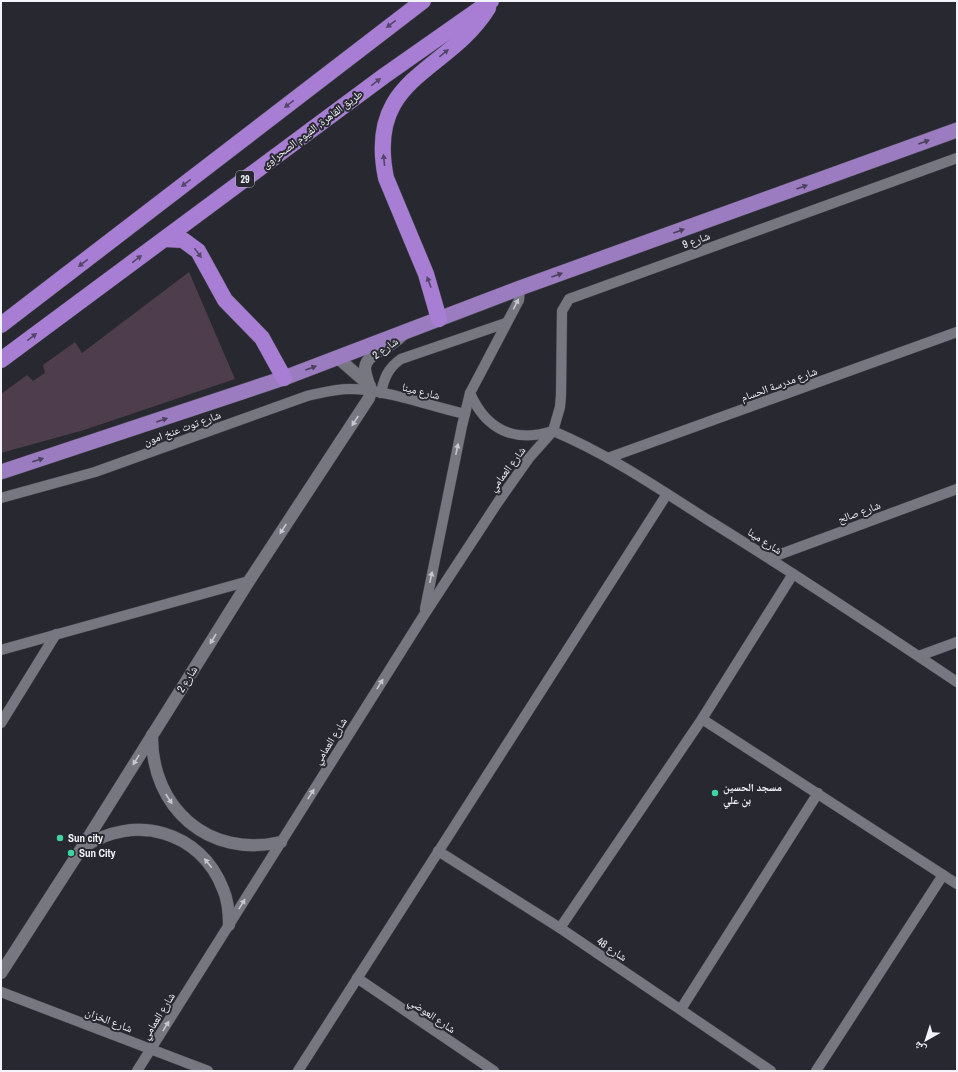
<svg xmlns="http://www.w3.org/2000/svg" width="958" height="1072" font-family="'Archivo Narrow','Noto Naskh Arabic',sans-serif">
<rect width="100%" height="100%" fill="#272830"/>
<polygon fill="#4e3d4c" points="189,272 235,379 84,430 1,453 1,394 27,375 33,381 45,373 43,365 75,342 82,353"/>
<g fill="none" stroke-linecap="round" stroke-linejoin="round">
<defs>
<g id="minor">
<path d="M381,393C384,378 388,368 401,359L506,323"/>
<path d="M470,393C486,430 515,443 553,431"/>
<path d="M553,431C608,454 658,488 708,520C792,572 875,627 957,682"/>
<polyline points="608,458 957,332"/>
<path d="M1,498L95,472L307,396C321,393 335,389 350,389C383,389 431,406 465,414"/>
<polyline points="770,558 957,489"/>
<polyline points="425,609 462,426 470,393 519,300 520,288"/>
<polyline points="1,650 249,581"/>
<polyline points="919,656 957,642"/>
<polyline points="702,719 957,884"/>
<polyline points="1,723 56,634"/>
<polyline points="438,851 560,928 771,1071"/>
<polyline points="560,928 702,719 793,574"/>
<polyline points="357,978 494,1071"/>
<polyline points="1,992 208,1071"/>
<polyline points="681,1009 818,793"/>
<polyline points="137,1071 424,615 498,502 529,458 553,431 560,407 561,395 562,311 569,299 957,158"/>
<polyline points="298,1071 667,494"/>
<polyline points="816,1071 943,875"/>
</g>
<g id="tertiary">
<polyline points="338,358 370,386"/>
<path d="M152,735C151,808 209,859 281,842"/>
<path d="M84,847C134,813 201,831 223,889C228,900 229,912 229,925"/>
<path d="M1,973L81,849L249,581L369,398C373,387 365,379 365,368C366,352 395,347 404,333"/>
</g>
<polyline id="primary" points="1,472 284,378 520,288 957,130"/>
<g id="trunk">
<polyline points="165,239 183,240 198,251 225,300 262,338 284,378"/>
<path d="M439,319L426,274L386,178C365,76 447,74 488,8"/>
<polyline points="1,325 423,1"/>
<polyline points="1,360 384,76 491,1"/>
</g>
</defs>
<use href="#minor" stroke="#46474e" stroke-width="11"/>
<use href="#tertiary" stroke="#46474e" stroke-width="13"/>
<use href="#primary" stroke="#46474e" stroke-width="16"/>
<use href="#trunk" stroke="#46474e" stroke-width="17"/>
<use href="#minor" stroke="#767781" stroke-width="10"/>
<use href="#tertiary" stroke="#767781" stroke-width="12"/>
<use href="#primary" stroke="#9c7cc0" stroke-width="15"/>
<use href="#trunk" stroke="#a87ed5" stroke-width="16"/>
</g>
<defs><path id="oneway-solid" d="M-6-.8H1V-3.2L6.5 0L1 3.2V.8H-6Z"/></defs>
<g fill="#54466a">
<use href="#oneway-solid" transform="translate(391 24) rotate(143)"/>
<use href="#oneway-solid" transform="translate(444 53) rotate(-39)"/>
<use href="#oneway-solid" transform="translate(376 82) rotate(-37)"/>
<use href="#oneway-solid" transform="translate(289 104) rotate(142)"/>
<use href="#oneway-solid" transform="translate(384 160) rotate(-96)"/>
<use href="#oneway-solid" transform="translate(186 183) rotate(142)"/>
<use href="#oneway-solid" transform="translate(198 253) rotate(54)"/>
<use href="#oneway-solid" transform="translate(137 259) rotate(-37)"/>
<use href="#oneway-solid" transform="translate(83 263) rotate(142)"/>
<use href="#oneway-solid" transform="translate(429 282) rotate(-110)"/>
<use href="#oneway-solid" transform="translate(32 337) rotate(-37)"/>
</g>
<g fill="#4a415b">
<use href="#oneway-solid" transform="translate(924 142) rotate(-20)"/>
<use href="#oneway-solid" transform="translate(802 187) rotate(-20)"/>
<use href="#oneway-solid" transform="translate(679 231) rotate(-20)"/>
<use href="#oneway-solid" transform="translate(557 275) rotate(-20)"/>
<use href="#oneway-solid" transform="translate(311 368) rotate(-20)"/>
<use href="#oneway-solid" transform="translate(162 420) rotate(-19)"/>
<use href="#oneway-solid" transform="translate(38 460) rotate(-18)"/>
</g>
<g fill="#c7c8cf">
<use href="#oneway-solid" transform="translate(516 304) rotate(-63)"/>
<use href="#oneway-solid" transform="translate(355 421) rotate(123)"/>
<use href="#oneway-solid" transform="translate(457 449) rotate(-78)"/>
<use href="#oneway-solid" transform="translate(283 529) rotate(123)"/>
<use href="#oneway-solid" transform="translate(431 577) rotate(-78)"/>
<use href="#oneway-solid" transform="translate(213 639) rotate(122)"/>
<use href="#oneway-solid" transform="translate(380 684) rotate(-58)"/>
<use href="#oneway-solid" transform="translate(136 760) rotate(122)"/>
<use href="#oneway-solid" transform="translate(311 794) rotate(-58)"/>
<use href="#oneway-solid" transform="translate(169 799) rotate(57)"/>
<use href="#oneway-solid" transform="translate(208 863) rotate(-129)"/>
<use href="#oneway-solid" transform="translate(242 904) rotate(-58)"/>
<use href="#oneway-solid" transform="translate(166 1026) rotate(-58)"/>
</g>
<g fill="#3fd4a2" stroke="#272830" stroke-width="1.5">
<circle cx="715" cy="793" r="4"/>
<circle cx="60" cy="838" r="4"/>
<circle cx="71" cy="853" r="4"/>
</g>
<g text-anchor="middle" stroke-width="4" stroke-linejoin="round" paint-order="stroke">
<rect fill="#272830" stroke="#b6b7bd" stroke-width="1" x="236" y="171" width="18" height="16" rx="3"/>
<g font-size="10" font-weight="bold" fill="#f3f4f9">
<text x="245" y="183">29</text>
</g>
<g font-size="11" fill="#f3f4f9" stroke="#272830">
<text transform="translate(312 129) rotate(-37)" y="4">طريق القاهرة, الفيوم الصحراوى</text>
<text transform="translate(696 240) rotate(-20)" y="4">شارع 9</text>
<text transform="translate(385 348) rotate(-35)" y="4">شارع 2</text>
<text transform="translate(779 384) rotate(-20)" y="4">شارع مدرسة الحسام</text>
<text transform="translate(421 391) rotate(14)" y="4">شارع مينا</text>
<text transform="translate(182 428) rotate(-20)" y="4">شارع توت عنخ امون</text>
<text transform="translate(507 469) rotate(-53)" y="4">شارع العمامي</text>
<text transform="translate(859 512) rotate(-20)" y="4">شارع صالح</text>
<text transform="translate(765 541) rotate(33)" y="4">شارع مينا</text>
<text transform="translate(187 679) rotate(-58)" y="4">شارع 2</text>
<text transform="translate(330 741) rotate(-58)" y="4">شارع العمامي</text>
<text transform="translate(612 949) rotate(34)" y="4">شارع 48</text>
<text transform="translate(432 1015) rotate(34)" y="4">شارع العوضي</text>
<text transform="translate(158 1016) rotate(-58)" y="4">شارع العمامي</text>
<text transform="translate(109 1020) rotate(21)" y="4">شارع الخزان</text>
</g>
<g font-size="11" font-weight="bold" fill="#f3f4f9" stroke="#272830" text-anchor="start">
<text x="723" y="791">مسجد الحسين<tspan x="723" dy="13">بن علي</tspan></text>
<text x="68" y="842">Sun city</text>
<text x="79" y="857">Sun City</text>
</g>
</g>
<rect width="958" height="1072" fill="none" stroke="#f3f4f9" stroke-width="4"/>
<g transform="translate(926 1040) rotate(219)" stroke="#272830" stroke-width="3" paint-order="stroke">
<path d="M0-3L7 15L0 10L-7 15Z" fill="#f3f4f9"/>
<text y="-6" font-size="11" font-weight="bold" text-anchor="middle" fill="#f3f4f9">ش</text>
</g>
</svg>
